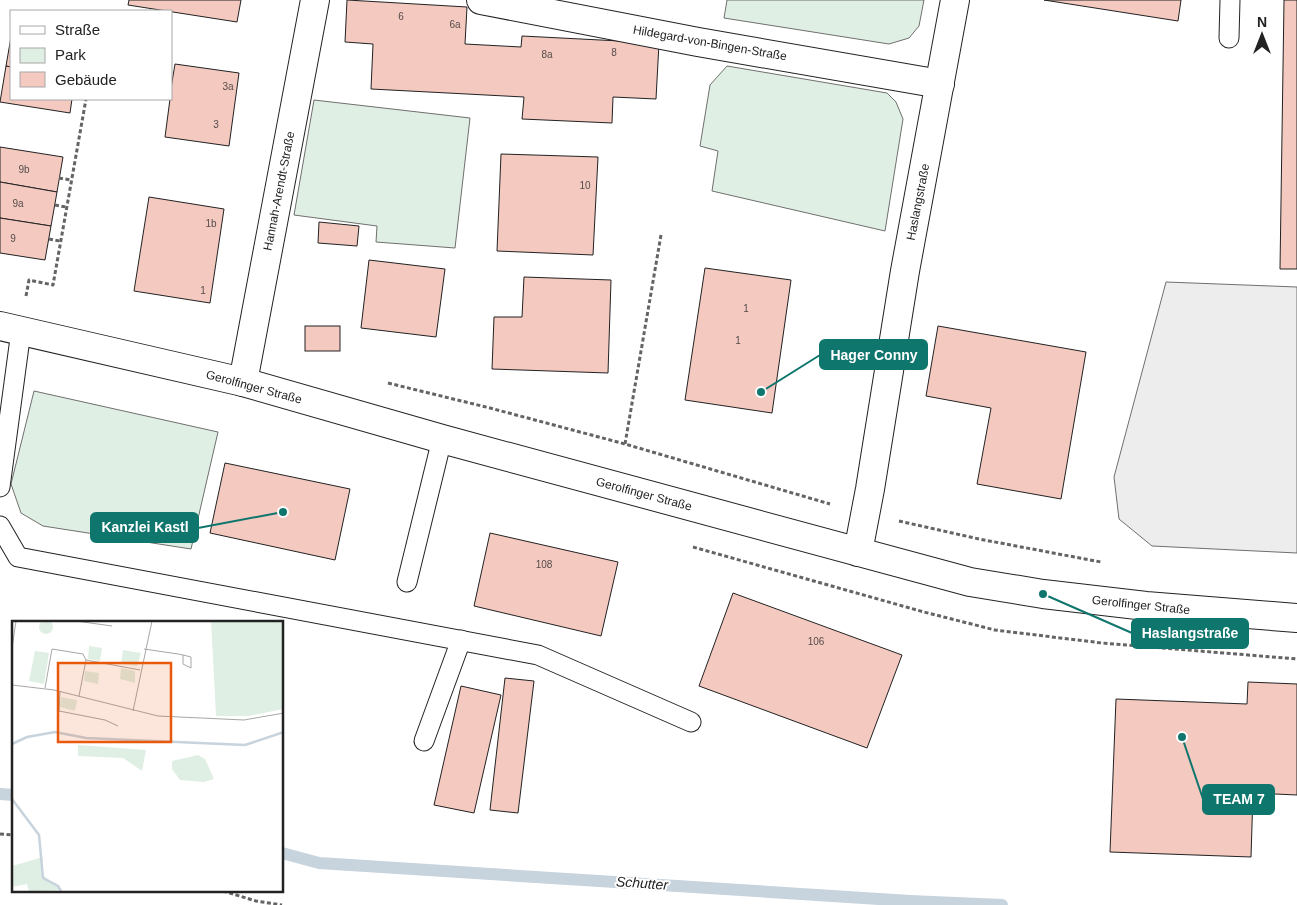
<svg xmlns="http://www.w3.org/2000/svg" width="1297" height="905" font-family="Arial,sans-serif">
<rect width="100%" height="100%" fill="#fff"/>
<g fill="#e0efe3" stroke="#6f6f6f">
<polygon points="727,0 924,0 919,26 909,38 889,44 724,18"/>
<polygon points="727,66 887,93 896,102 903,119 885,231 712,191 718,151 700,146 710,85"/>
<polygon points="314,100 470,118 455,248 376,242 377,226 294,215"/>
<polygon points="34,391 218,432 191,549 43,526 21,513 11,484"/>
</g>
<polygon fill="#ededed" stroke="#6f6f6f" points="1166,282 1297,287 1297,553 1152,546 1119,519 1114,477"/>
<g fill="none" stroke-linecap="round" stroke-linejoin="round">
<g stroke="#c7d3dd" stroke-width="12">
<polyline points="0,794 14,795"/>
<polyline points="282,853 319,863 910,901 1002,905"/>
</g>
</g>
<g fill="#f3c9c0" stroke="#222">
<polygon points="129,0 241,0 237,22 128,5"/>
<polygon points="347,0 467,7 465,44 521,47 522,36 659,43 656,99 613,97 612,123 522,119 524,97 371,89 373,44 345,42"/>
<polygon points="1044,0 1181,0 1178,21"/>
<polygon points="1284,0 1297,0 1297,269 1280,269"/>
<polygon points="11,37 11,67 6,66"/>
<polygon points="175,64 239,73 229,146 165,137 170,99 171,99 171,88"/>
<polygon points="6,66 11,67 11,99 72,99 70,113 0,102"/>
<polygon points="0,147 63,157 57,192 0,182"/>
<polygon points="501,154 598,157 593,255 497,251"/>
<polygon points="0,182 57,192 51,226 0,218"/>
<polygon points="149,197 224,209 210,303 134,291"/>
<polygon points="0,218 51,226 45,260 0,253"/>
<polygon points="319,222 359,226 357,246 318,243"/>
<polygon points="369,260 445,269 436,337 361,328"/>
<polygon points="705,268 791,280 772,413 685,400"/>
<polygon points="524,277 611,280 608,373 492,369 494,317 522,317"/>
<rect x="305" y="326" width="35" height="25"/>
<polygon points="938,326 1086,352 1061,499 977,484 991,408 926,396"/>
<polygon points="225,463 350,489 335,560 210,533"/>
<polygon points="490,533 618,562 601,636 474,606"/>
<polygon points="733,593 902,655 867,748 699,686"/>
<polygon points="505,678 534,681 518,813 490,810"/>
<polygon points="1248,682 1297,684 1297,795 1253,793 1251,857 1110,852 1116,699 1247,704"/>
<polygon points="461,686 501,695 474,813 434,805"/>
</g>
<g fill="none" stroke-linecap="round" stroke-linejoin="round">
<defs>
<g id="service">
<polyline points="1229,38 1230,0"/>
<polyline points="0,487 21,331"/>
<polyline points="0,526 18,557 538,655 691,722"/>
<polyline points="407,582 442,439"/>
<polyline points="424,741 461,640"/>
</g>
<g id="minor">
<polyline points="481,0 698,42 940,84"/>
<polyline points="243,382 315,0"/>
<polyline points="858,552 870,489 905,271 955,0"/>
</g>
<polyline id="tertiary" points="0,326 243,382 442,439 970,582 1043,594 1146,606 1297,618"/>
</defs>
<use href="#service" stroke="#222" stroke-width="21"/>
<use href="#minor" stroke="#222" stroke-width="30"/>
<use href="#tertiary" stroke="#222" stroke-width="30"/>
<g stroke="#646464" stroke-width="3" stroke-dasharray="4 2.5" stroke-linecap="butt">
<polyline points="59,178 71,180"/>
<polyline points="55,205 66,207"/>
<polyline points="49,239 60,241"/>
<polyline points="26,296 29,280 53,285 86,99"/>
<polyline points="388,383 490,408 625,444 830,504"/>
<polyline points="625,444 661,235"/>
<polyline points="899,521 979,539 1101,562"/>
<polyline points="693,547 924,612 995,630 1102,643 1297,659"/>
<polyline points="0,834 14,835"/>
<polyline points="223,891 256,901 282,905"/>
</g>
<use href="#service" stroke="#fff" stroke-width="19"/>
<use href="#minor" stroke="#fff" stroke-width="28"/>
<use href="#tertiary" stroke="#fff" stroke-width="28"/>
</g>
<g text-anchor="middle" stroke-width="4" stroke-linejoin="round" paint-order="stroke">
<g font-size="10" fill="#564c4a">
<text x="401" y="20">6</text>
<text x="455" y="28">6a</text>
<text x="614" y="56">8</text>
<text x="547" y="58">8a</text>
<text x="228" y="90">3a</text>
<text x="216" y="128">3</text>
<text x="24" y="173">9b</text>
<text x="585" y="189">10</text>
<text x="18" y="207">9a</text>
<text x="211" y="227">1b</text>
<text x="13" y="242">9</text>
<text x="203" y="294">1</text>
<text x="746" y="312">1</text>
<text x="738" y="344">1</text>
<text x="544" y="568">108</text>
<text x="816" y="645">106</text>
</g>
<g font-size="12" fill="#222" stroke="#fff">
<text transform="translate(710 43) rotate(10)" y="4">Hildegard-von-Bingen-Straße</text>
<text transform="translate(279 191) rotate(-79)" y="4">Hannah-Arendt-Straße</text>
<text transform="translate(918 202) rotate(-79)" y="4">Haslangstraße</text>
<text transform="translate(254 387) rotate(15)" y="4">Gerolfinger Straße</text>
<text transform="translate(644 494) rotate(15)" y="4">Gerolfinger Straße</text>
<text transform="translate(1141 605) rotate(6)" y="4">Gerolfinger Straße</text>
</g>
<g font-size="14" font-style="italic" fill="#222" stroke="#fff">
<text transform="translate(642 883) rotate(4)" y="5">Schutter</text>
</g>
</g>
<g transform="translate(12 621)">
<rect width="271" height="271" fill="#fff"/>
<path d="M27 6a7 7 0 1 1 14 0a7 7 0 1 1-14 0ZM199,0H271V88L237,95H204ZM77,25L90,27L88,40L76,38ZM111,29L129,32L125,45L109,43ZM23,30L37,32L32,63L17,60ZM109,47L123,50V62L108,58ZM73,50L87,52L86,63L72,60ZM49,76L65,79L63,90L48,86ZM66,124L134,129L130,150L111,137L66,135ZM186,134L193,138L202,158L192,161L168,159L160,148V140ZM31,236V254L49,269L17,271L15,263L0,266V245Z" fill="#e0efe3"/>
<path fill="none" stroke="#c7d3dd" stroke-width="2.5" d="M0,123L15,116L43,111L74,117L233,124L272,111M0,178L27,214L31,257L46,265L49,270"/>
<path fill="none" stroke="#a7a7a7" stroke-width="1" d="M64,0L100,5M0,27L4,0M132,28L166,33L171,34L179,36V47L171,43V34M74,39L128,49M0,64L42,69L146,95L232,99L272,92M33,67L40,28L71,33L74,39L67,75M48,70L47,90L93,99L106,105M121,90L140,0"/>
<path fill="#e8590c" fill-opacity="0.15" stroke="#e8590c" stroke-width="2.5" d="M46,42H159V121H46Z"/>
<rect width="271" height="271" fill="none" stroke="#222" stroke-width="2.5"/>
</g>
<path fill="none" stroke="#0f766e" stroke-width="2" d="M761 392L820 355M283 512L198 528M1043 594L1132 633M1182 737L1203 799"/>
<g fill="#0f766e" stroke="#fff" stroke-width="2">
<circle cx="761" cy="392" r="5"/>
<circle cx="283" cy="512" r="5"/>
<circle cx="1043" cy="594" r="5"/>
<circle cx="1182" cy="737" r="5"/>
</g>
<g fill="#0f766e" stroke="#0f766e" stroke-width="2">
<rect x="820" y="340" width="107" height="29" rx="5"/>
<rect x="91" y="513" width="107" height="29" rx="5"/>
<rect x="1132" y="619" width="116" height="29" rx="5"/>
<rect x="1203" y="785" width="71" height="29" rx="5"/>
</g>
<g font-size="14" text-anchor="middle" font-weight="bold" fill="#fff">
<text x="874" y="360">Hager Conny</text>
<text x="145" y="532">Kanzlei Kastl</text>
<text x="1190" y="638">Haslangstraße</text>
<text x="1239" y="804">TEAM 7</text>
</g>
<rect x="10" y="10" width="162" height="90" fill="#ffffff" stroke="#a7a7a7"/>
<rect x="20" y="26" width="25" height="8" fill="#ffffff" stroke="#a7a7a7"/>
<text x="55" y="35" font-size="15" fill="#222222">Straße</text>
<rect x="20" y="48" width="25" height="15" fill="#e0efe3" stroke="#a7a7a7"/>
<text x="55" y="60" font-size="15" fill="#222222">Park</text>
<rect x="20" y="72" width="25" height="15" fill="#f3c9c0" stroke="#a7a7a7"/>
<text x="55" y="85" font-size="15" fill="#222222">Gebäude</text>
<g transform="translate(1262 35)" stroke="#ffffff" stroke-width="4" paint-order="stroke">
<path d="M0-4L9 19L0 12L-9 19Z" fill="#222222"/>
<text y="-8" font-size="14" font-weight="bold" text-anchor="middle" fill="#222222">N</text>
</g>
</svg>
